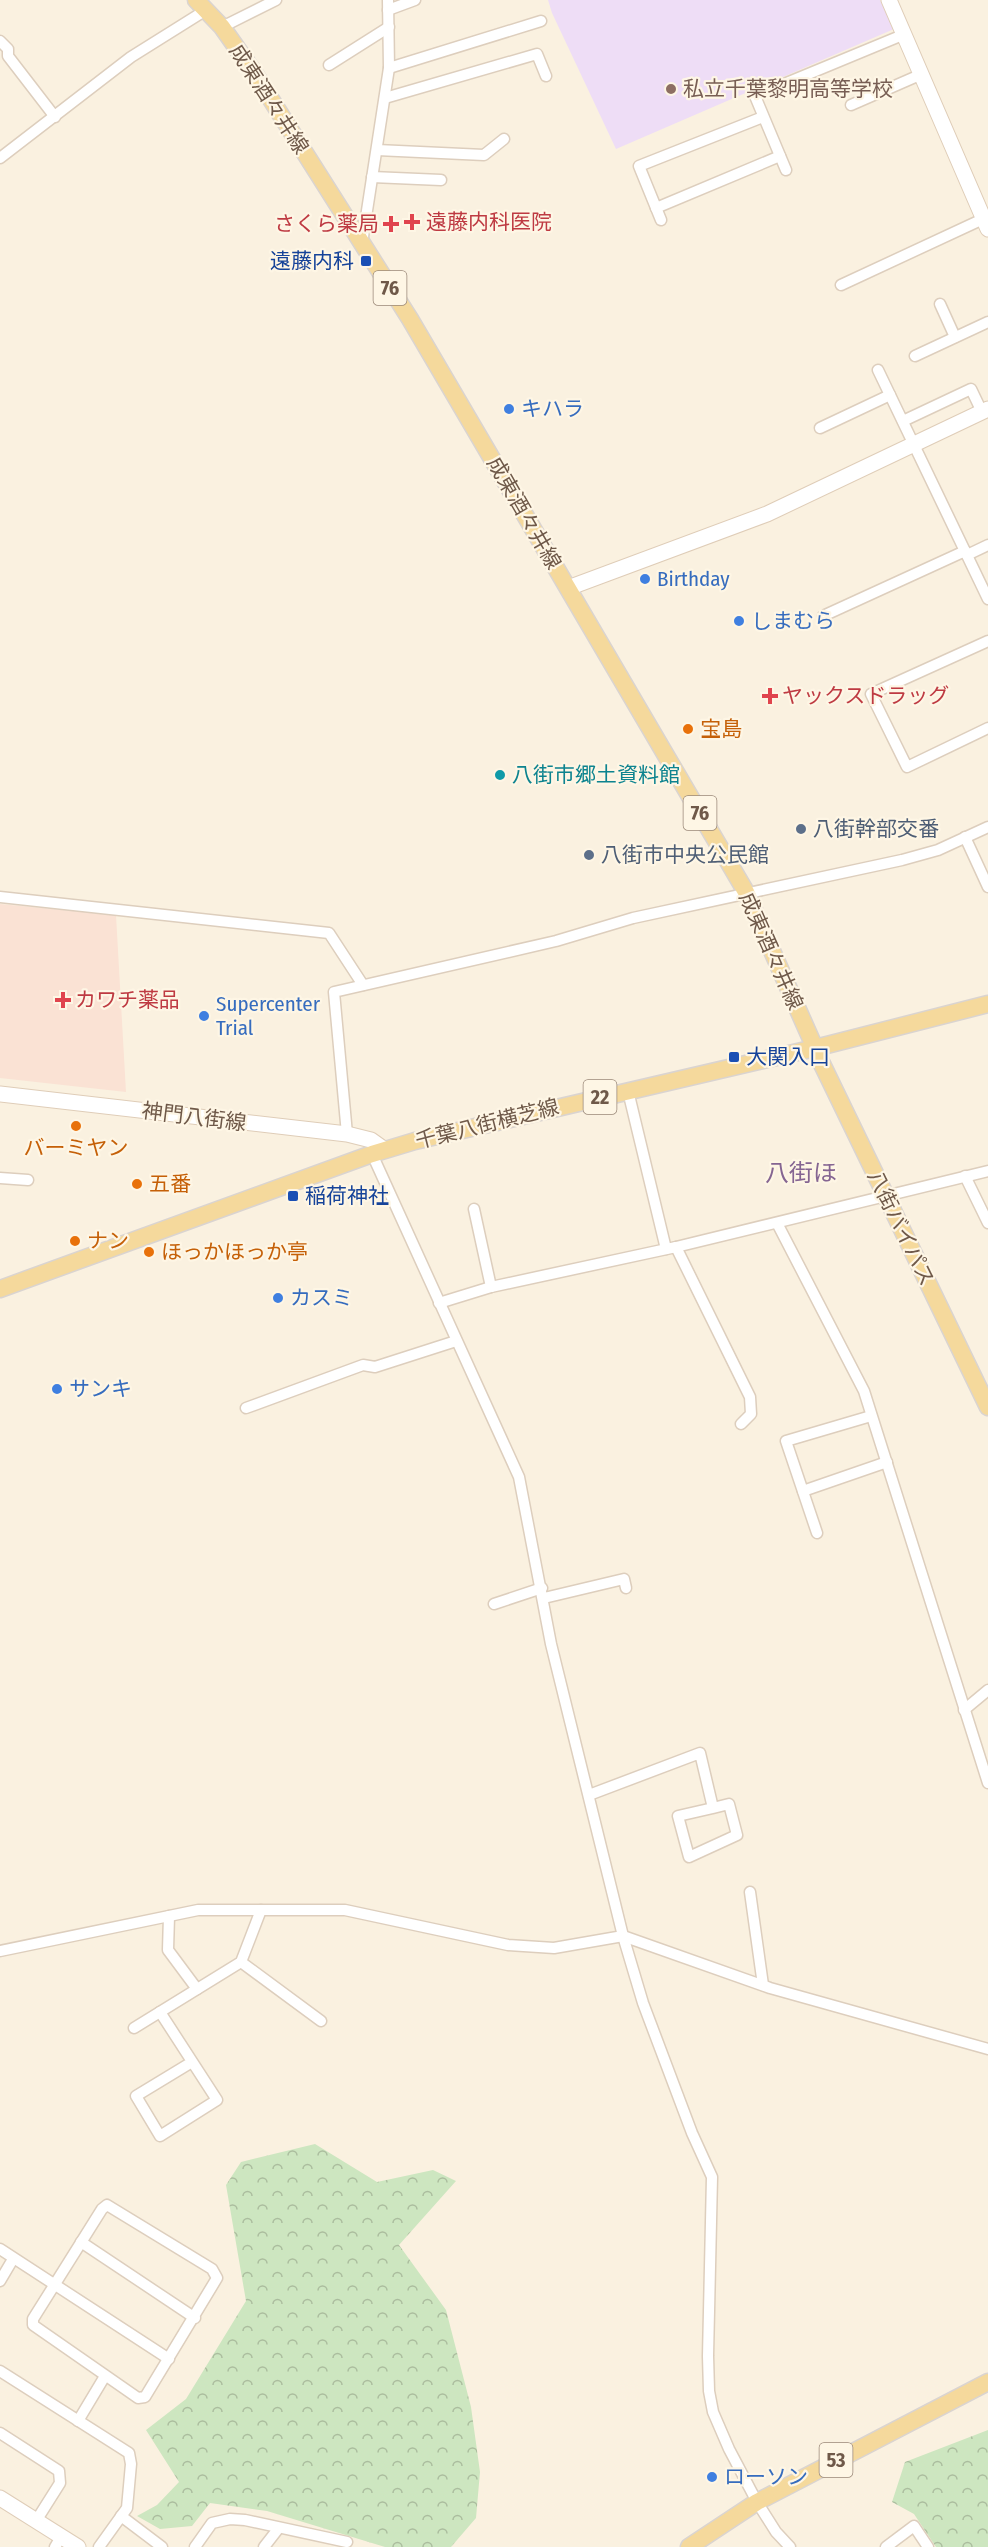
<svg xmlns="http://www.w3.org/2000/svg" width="988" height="2547" font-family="'Fira Sans Condensed','Noto Sans JP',sans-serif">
<defs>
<pattern id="forest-crowns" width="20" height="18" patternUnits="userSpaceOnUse" patternTransform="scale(1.5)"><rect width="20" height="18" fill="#cde6c0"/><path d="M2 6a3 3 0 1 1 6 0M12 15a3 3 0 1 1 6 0" fill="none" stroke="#abbd9e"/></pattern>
</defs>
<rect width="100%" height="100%" fill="#faf1e0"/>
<polygon fill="#fae2d4" points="0,904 116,915 126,1092 0,1078"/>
<polygon fill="#eeddf6" points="548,0 880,0 894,29 616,149 552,13"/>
<g fill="url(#forest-crowns)">
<polygon points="315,2144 377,2182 433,2170 456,2181 399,2245 446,2310 471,2407 480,2472 476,2518 451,2547 385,2547 267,2511 210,2503 192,2526 160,2529 137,2516 157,2505 179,2482 146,2430 186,2399 246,2301 226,2185 241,2162"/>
<polygon points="988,2430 988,2547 936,2547 914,2514 892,2502 905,2462"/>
</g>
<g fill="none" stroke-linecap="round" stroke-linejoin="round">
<defs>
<g id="street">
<polyline points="388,10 415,0"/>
<polyline points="222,27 276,0"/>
<polyline points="0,41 8,49 8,56 55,117"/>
<polyline points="329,65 389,27"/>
<polyline points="389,68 541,21"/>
<polyline points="385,98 537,54 546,76"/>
<polyline points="851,105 922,74"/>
<polyline points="377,150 484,155 504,139"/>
<polyline points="0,158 131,57 206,10"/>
<polyline points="786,170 755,96 905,34"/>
<polyline points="372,177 441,180"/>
<polyline points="656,208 780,156"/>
<polyline points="661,220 639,166 763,117"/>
<polyline points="362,243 389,68 388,0"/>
<polyline points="841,285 983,219"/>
<polyline points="940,304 955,337"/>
<polyline points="915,356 988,322"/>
<polyline points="878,370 988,599"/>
<polyline points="903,421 971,389 982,412"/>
<polyline points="820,428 890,395"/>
<polyline points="967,555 988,545"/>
<polyline points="823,616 965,551"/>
<polyline points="988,641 871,694 907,767 988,728"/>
<polyline points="965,837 988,887"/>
<polyline points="0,897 329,933 363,985"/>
<polyline points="628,1091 666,1249"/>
<polyline points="347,1134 334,992 556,941 633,918 902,860 938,850 988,827"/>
<polyline points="372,1154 519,1477 551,1644 623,1936 643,2003 692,2133 712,2177 708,2356 709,2391 713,2412 729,2449 757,2502 776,2532 790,2547"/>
<polyline points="965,1176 988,1223"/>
<polyline points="0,1178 28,1180"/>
<polyline points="474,1209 491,1287"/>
<polyline points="777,1223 864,1391 988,1783"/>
<polyline points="676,1247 750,1397 751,1414 741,1424"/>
<polyline points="439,1303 491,1287 676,1247 988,1171"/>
<polyline points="246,1408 363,1365 375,1367 456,1341"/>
<polyline points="803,1491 887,1462"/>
<polyline points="817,1533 786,1441 871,1416"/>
<polyline points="544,1598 624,1579 626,1588"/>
<polyline points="494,1604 542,1588"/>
<polyline points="964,1710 988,1690"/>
<polyline points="589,1795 700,1753 713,1808 678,1816 689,1857 737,1835 729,1804 713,1808"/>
<polyline points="750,1892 763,1985"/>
<polyline points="169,1916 168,1950 197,1989"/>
<polyline points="0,1951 198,1910 345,1910 508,1945 554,1948 623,1936 770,1988 988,2049"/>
<polyline points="241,1962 321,2021"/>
<polyline points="160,2012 217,2100 160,2136 136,2096 192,2062"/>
<polyline points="134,2028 241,1962 261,1910"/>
<polygon points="107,2205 212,2269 217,2278 145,2397 138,2398 33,2325 33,2319 102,2209"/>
<polyline points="81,2242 195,2318"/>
<polyline points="0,2249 169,2359"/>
<polyline points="0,2281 13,2259"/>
<polyline points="0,2371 129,2453 131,2464 127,2508 99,2547"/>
<polyline points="78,2421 105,2376"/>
<polyline points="0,2433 59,2471 60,2483 36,2521"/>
<polyline points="121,2516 162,2547"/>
<polyline points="55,2547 61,2537"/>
<polyline points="195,2547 212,2523 230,2519 245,2520 347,2542"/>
<polyline points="264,2547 278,2529"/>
<polyline points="886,2547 914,2526 928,2547"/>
</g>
<g id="secondary">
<polyline points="889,0 988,229"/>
<polyline points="568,588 767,514 988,409"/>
<polyline points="0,1094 347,1134 371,1140 385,1150"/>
<polyline points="0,2498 78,2547"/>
</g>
<g id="primary">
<polyline points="196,0 222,27 253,71 410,319 746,892 822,1064 988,1407"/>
<polyline points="0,1289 372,1154 415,1141 815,1048 988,1004"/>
<polyline points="689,2547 757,2502 988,2382"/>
</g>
</defs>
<use href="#street" stroke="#ddcebd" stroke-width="13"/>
<use href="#secondary" stroke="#dfcdb8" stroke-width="17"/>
<use href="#primary" stroke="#dad4d0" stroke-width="19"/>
<use href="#street" stroke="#fff" stroke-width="10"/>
<use href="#secondary" stroke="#fff" stroke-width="15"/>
<use href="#primary" stroke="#f5d99c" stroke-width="16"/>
</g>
<circle fill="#8d6e63" stroke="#fef6e5" stroke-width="2" cx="671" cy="89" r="6"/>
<g fill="#e0444e" stroke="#fef6e5" stroke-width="2">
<path d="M409 213h6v6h6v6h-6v6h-6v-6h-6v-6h6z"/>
<path d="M388 215h6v6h6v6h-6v6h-6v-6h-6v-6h6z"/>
<path d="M767 687h6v6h6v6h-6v6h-6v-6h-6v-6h6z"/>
<path d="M60 991h6v6h6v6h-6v6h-6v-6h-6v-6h6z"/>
</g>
<g fill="#1a4fb4" stroke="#fef6e5" stroke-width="2">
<rect x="360" y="255" width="12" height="12" rx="3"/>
<rect x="728" y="1051" width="12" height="12" rx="3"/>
<rect x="287" y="1190" width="12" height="12" rx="3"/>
</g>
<g fill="#3f7fe0" stroke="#fef6e5" stroke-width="2">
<circle cx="509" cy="409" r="6"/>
<circle cx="645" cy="579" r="6"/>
<circle cx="739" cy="621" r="6"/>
<circle cx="204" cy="1016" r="6"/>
<circle cx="278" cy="1298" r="6"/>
<circle cx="57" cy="1389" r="6"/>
<circle cx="712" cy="2477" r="6"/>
</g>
<g fill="#e8710a" stroke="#fef6e5" stroke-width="2">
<circle cx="688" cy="729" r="6"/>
<circle cx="76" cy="1126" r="6"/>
<circle cx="137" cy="1184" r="6"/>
<circle cx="75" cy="1241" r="6"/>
<circle cx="149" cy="1252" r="6"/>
</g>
<circle fill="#0f9aa8" stroke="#fef6e5" stroke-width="2" cx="500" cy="775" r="6"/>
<g fill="#5c6f8a" stroke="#fef6e5" stroke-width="2">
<circle cx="801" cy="829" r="6"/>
<circle cx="589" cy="855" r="6"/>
</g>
<g text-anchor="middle" stroke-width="4.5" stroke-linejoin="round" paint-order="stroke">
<g fill="#fef6e5" stroke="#9a8878" stroke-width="1.5">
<rect x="373.5" y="271" width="33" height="34" rx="4.5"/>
<rect x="683.5" y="796" width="33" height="34" rx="4.5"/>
<rect x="583.5" y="1080" width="33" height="34" rx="4.5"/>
<rect x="819.5" y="2443" width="33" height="34" rx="4.5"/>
</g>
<g font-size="20" font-weight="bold" fill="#6f5949">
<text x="390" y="295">76</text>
<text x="700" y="820">76</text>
<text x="600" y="1104">22</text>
<text x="836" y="2467">53</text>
</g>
<g font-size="21" fill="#785e54" stroke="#fef6e5" text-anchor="start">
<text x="683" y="96">私立千葉黎明高等学校</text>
</g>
<g font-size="21" fill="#6f5949" stroke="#fef6e5">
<text transform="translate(269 99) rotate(57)" y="7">成東酒々井線</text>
<text transform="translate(524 513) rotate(60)" y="7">成東酒々井線</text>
<text transform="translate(771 951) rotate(66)" y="7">成東酒々井線</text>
<text transform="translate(194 1117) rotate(7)" y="7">神門八街線</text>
<text transform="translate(487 1124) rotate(-14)" y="7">千葉八街横芝線</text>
<text transform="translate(901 1228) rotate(64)" y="7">八街バイパス</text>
</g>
<g font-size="21" fill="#be3a42" stroke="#fef6e5" text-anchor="start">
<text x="426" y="229">遠藤内科医院</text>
<text x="379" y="231" text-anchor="end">さくら薬局</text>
<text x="782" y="703">ヤックスドラッグ</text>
<text x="75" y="1007">カワチ薬品</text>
</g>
<g font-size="21" fill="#164399" stroke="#fef6e5" text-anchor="start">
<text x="354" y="268" text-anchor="end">遠藤内科</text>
<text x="746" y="1064">大関入口</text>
<text x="305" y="1203">稲荷神社</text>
</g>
<g font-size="21" fill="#366cbe" stroke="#fef6e5" text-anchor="start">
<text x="521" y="416">キハラ</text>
<text x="657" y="586">Birthday</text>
<text x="751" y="628">しまむら</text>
<text x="216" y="1011">Supercenter<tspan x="216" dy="24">Trial</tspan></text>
<text x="290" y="1305">カスミ</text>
<text x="69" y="1396">サンキ</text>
<text x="724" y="2484">ローソン</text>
</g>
<g font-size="21" fill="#c56008" stroke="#fef6e5" text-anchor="start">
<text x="700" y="736">宝島</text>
<text x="76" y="1155" text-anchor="middle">バーミヤン</text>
<text x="149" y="1191">五番</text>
<text x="87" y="1248">ナン</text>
<text x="161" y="1259">ほっかほっか亭</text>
</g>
<g font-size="21" fill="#0d838f" stroke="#fef6e5" text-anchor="start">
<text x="512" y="782">八街市郷土資料館</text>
</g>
<g font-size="21" fill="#4e5e75" stroke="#fef6e5" text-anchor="start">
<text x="813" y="836">八街幹部交番</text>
<text x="601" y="862">八街市中央公民館</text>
</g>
<g font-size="24" fill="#856592" stroke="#fef6e5">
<text x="801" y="1181">八街ほ</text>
</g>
</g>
</svg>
